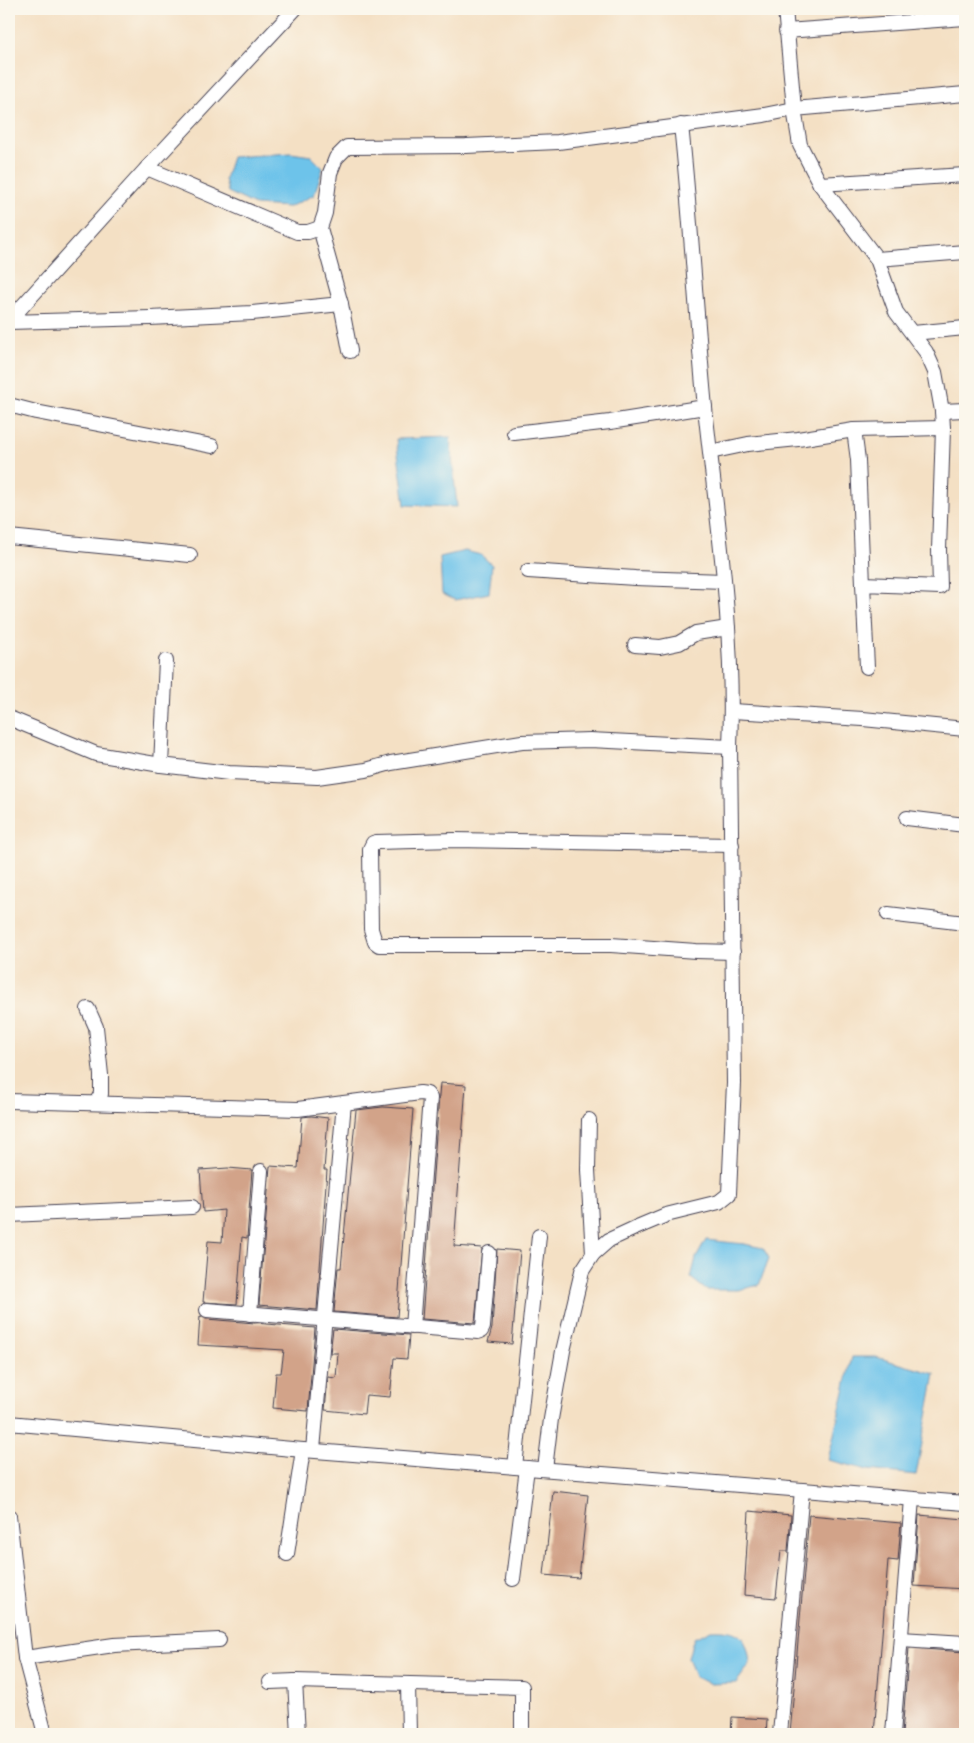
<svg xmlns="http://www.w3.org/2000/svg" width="974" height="1743" font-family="Delius,sans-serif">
<rect width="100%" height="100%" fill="#fbf7ec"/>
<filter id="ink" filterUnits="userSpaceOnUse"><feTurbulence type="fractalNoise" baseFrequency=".02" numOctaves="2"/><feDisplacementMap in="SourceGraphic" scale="10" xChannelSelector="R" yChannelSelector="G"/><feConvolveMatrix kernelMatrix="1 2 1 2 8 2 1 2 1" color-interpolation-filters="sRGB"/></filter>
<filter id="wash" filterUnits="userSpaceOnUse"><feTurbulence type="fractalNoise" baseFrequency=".0096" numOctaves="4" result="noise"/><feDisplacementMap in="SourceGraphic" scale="20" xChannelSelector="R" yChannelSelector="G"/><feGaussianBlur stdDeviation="1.12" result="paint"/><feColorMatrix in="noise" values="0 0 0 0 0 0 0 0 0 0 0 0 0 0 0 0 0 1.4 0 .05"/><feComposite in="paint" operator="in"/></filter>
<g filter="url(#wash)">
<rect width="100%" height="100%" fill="#f4e0c4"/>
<g fill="#6dc3ea" stroke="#487292">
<polygon points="291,153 311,156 323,168 314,195 289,207 255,205 228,192 225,179 232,157"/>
<polygon points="450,437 457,507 405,505 396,439"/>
<polygon points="465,551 481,555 492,565 489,593 455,600 442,594 440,557"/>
<polygon points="706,1240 744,1244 763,1248 769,1258 759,1285 738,1290 706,1290 691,1278 696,1258"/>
<polygon points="852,1357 876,1357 935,1374 916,1475 868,1470 828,1460"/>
<path d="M711,1630C739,1629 747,1635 750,1664L736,1683L711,1684L695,1677L688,1657L694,1638Z"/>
</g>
<g id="blocks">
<g fill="#d2a389">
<polygon points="440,1083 466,1085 454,1246 482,1248 475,1323 422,1319"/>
<polygon points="383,1107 413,1109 397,1317 334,1312 338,1268 341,1268 356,1110"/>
<polygon points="311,1116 328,1118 324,1170 327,1170 317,1310 259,1305 270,1166 298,1168 302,1117"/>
<polygon points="228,1168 252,1170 247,1238 242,1237 237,1304 203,1302 208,1241 222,1242 224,1210 203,1212 200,1170"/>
<polygon points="497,1249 520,1251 512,1344 488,1342 492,1328"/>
<polygon points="200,1316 206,1319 315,1328 308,1411 273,1408 276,1373 281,1373 284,1350 198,1345"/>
<polygon points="333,1329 409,1335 407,1359 394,1358 390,1397 366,1395 364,1414 325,1410 328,1377 336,1378 338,1353 330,1353"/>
<polygon points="553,1491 588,1495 579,1578 544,1575"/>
<polygon points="749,1511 791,1515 788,1551 781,1551 776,1598 744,1595"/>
<polygon points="809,1515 901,1523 898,1561 888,1560 874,1734 790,1734"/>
<polygon points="919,1515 965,1519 965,1589 914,1586"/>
<polygon points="909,1648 965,1652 965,1734 902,1734"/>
<polygon points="732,1717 767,1719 766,1734 731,1734"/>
</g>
</g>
</g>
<g filter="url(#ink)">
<use href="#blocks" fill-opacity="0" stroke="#423e50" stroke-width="1"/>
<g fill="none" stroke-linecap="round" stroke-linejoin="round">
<defs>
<g id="minor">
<polyline points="785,9 794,109 800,145 820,184 877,259 896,312 926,352 935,372 942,411 943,428 939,550 940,587 863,584 867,667"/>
<polyline points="786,31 965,18"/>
<polyline points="147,168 297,232 308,232 320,228"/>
<polyline points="820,184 965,175"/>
<polyline points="877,259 965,252"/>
<polyline points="9,321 147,168 295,9"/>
<polyline points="9,322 150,318 252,313 341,304"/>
<polyline points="913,333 965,328"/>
<polyline points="350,351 341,304 320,228 325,213 330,173 336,158 347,147 466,146 558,142 764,115 794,109 965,94"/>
<polyline points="9,405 36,412 212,446"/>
<polyline points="942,411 965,410"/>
<polyline points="854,430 858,460 863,584"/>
<polyline points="514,433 610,422 705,407"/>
<polyline points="710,452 748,444 798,439 854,430 943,428"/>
<polyline points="9,537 190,555"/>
<polyline points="528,571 635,578 724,581"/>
<polyline points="635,645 660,647 679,643 696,633 728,628"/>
<polyline points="732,711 863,719 965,729"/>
<polyline points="9,718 96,754 161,765 229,773 317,777 366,770 391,763 522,742 590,740 730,747"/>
<polyline points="161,765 166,661"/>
<polyline points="907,818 965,825"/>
<polyline points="732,845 454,840 376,842 373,843 370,849 371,929 375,942 379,945 611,945 696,951 733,952"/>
<polyline points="888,914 965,923"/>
<polyline points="88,1009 96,1027 101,1075 101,1094 96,1103"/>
<polyline points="9,1101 298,1109 420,1093 427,1094 430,1098 412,1327"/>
<polyline points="589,1120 588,1170 593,1254"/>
<polyline points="9,1215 192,1207"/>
<polyline points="207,1310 478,1332 481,1331 483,1327 489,1253"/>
<polyline points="250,1314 261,1171"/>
<polyline points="9,1423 303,1450 965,1503"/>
<polyline points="313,1450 344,1103"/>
<polyline points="515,1467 539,1236"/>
<path d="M545,1469L551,1419L563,1351L582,1271L593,1254L609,1240L635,1228L666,1215L719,1202L729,1194L734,1083L730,747C735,634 717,520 705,408C696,314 691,219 681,125"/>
<polyline points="9,1516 25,1658 45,1734"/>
<polyline points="287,1554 303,1450"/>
<polyline points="513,1579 527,1468"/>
<polyline points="901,1639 965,1643"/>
<polyline points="25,1658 114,1645 219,1640"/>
<polyline points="270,1682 295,1681"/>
<polyline points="408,1684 409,1734"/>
<polyline points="298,1734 295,1681 522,1687 522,1734"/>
<polyline points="780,1734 802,1490"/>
<polyline points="893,1734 912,1499"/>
</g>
</defs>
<use href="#minor" stroke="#423e50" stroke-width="16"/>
<use href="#minor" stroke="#fff" stroke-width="14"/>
</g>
</g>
<rect width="974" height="1743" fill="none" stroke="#fbf7ec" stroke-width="30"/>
</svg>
